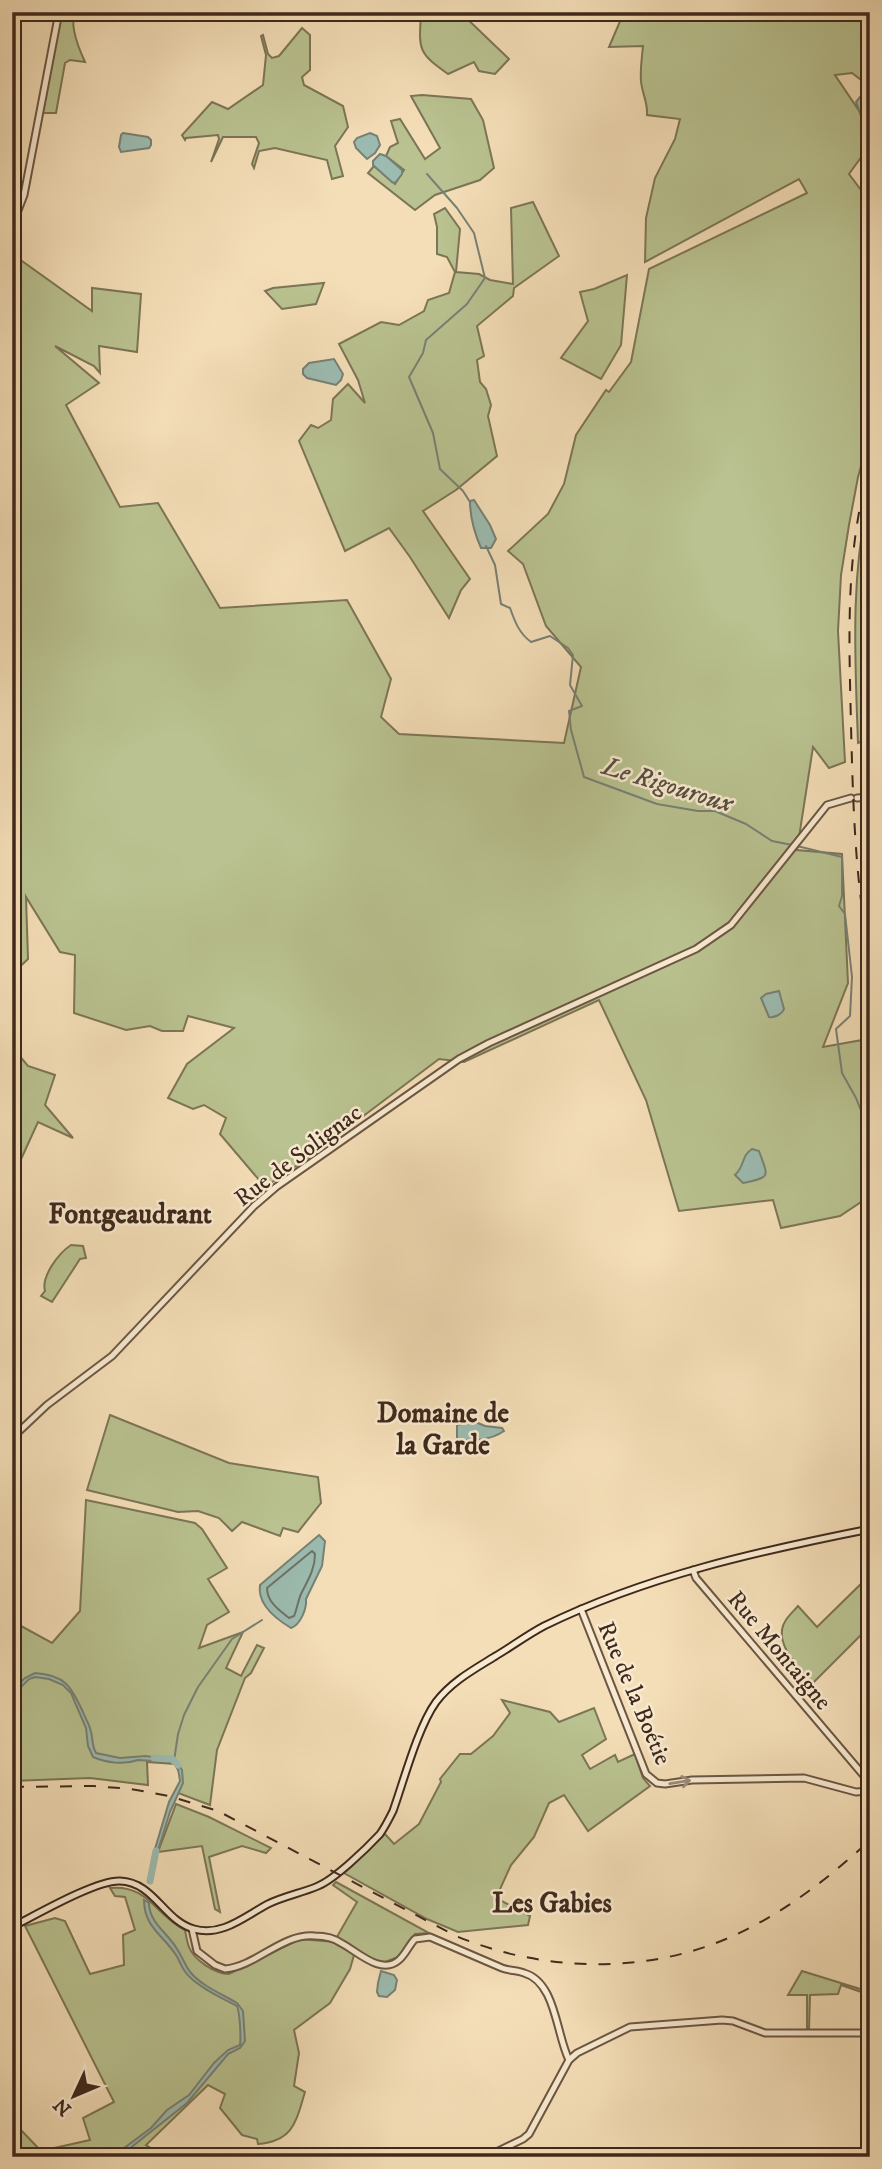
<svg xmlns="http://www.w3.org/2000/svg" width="882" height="2169" font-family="'IM FELL DW Pica',serif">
<rect width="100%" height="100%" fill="#f4deb7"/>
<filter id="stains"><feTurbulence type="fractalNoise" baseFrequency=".00286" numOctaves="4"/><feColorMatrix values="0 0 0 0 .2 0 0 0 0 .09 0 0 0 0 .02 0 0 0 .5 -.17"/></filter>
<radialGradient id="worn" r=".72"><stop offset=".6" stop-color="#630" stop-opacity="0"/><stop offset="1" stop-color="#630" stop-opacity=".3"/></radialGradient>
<g fill="#b9c290" stroke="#7c7556" stroke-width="2">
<path d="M61,12H75C69,26 79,49 85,62L70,60L65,63L56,113H41Z"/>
<path d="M421,12H460L509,59L495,74L479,71L474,62L448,74C417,52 419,50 421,12Z"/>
<path d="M624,12H870V74L867,71L864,75L865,83L852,73L835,75L870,127V145L849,174L870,202V434L858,477L849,525L841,575L838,631L845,762L829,768L813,747L797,850L842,854L848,983L823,1047L868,1039L870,1045V1196L840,1216L781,1228L773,1200L679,1211L646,1100L599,1000L464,1062L439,1059L305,1160L265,1187L220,1134L226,1118L204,1105L193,1109L168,1098L187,1064L234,1028L188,1016L183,1031H162L150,1026L126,1030L74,1013L75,955L60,952L26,897L28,959L12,974V264L15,256L92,311V288L141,294L137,352L99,346L100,373L94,366L55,346L99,383L66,405L120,507L158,503L220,608L347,600L391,679L381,717L399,734L564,743L581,667L546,626L523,564L508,551L548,514L564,484L576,435L606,390L609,392L631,362L649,269L807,193L799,179L645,262L646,218L655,178L675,139L680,119L647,115C648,102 642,94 641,81C640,70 642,57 643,46L609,47Z"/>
<polygon points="302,28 310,35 310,70 302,77 304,85 343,106 348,127 335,146 343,176 332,179 327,160 275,148 259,151 254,168 252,164 259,143 256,137 223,137 211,162 219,139 218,135 186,138 185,140 182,135 212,102 228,109 263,85 266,55 261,36 263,35 268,54 272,58 279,56"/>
<polygon points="422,95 471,99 483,120 494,168 480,180 435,195 415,210 368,173 374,166 395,184 404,170 386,156 390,147 398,143 391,121 400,119 425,159 440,148 411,96"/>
<polygon points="533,202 559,256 514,288 513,296 477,326 484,356 477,360 480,382 486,389 491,405 488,416 497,456 456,490 423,511 470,579 461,590 449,618 410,557 389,528 345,551 299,441 311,425 318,428 331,420 333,399 348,384 365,403 358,380 339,344 381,322 399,325 424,311 428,300 449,293 455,272 447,257 437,254 437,227 434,214 445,208 460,229 456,272 479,274 490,280 513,284 511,208"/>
<polygon points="627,275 621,345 601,379 561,358 588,321 580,292 594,289"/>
<polygon points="324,283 316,304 282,309 265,291 273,288"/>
<path d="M870,490V738L858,743C855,658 850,574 870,490Z"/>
<polygon points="12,1047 28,1066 55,1075 45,1105 73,1138 38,1122 12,1179"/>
<path d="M71,1245L83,1246L86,1258L80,1259L52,1302L41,1296L45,1291C41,1276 59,1253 71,1245Z"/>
<polygon points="110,1415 229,1463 318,1477 321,1503 298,1532 283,1528 280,1536 242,1522 232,1531 219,1518 198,1511 178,1512 87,1490"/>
<polygon points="86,1500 195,1523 202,1529 227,1568 208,1579 229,1612 207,1625 199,1648 243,1632 226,1668 241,1676 257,1645 264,1648 251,1673 245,1678 217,1750 210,1805 178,1793 182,1778 175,1764 147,1762 148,1785 90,1778 12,1781 12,1621 52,1643 80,1611"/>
<path d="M870,1575V1609L861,1619L869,1627L811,1685C801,1670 779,1649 782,1630C783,1620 792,1613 798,1606L817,1627Z"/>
<polygon points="502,1700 550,1712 559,1722 594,1708 606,1739 582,1755 590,1769 615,1755 618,1762 635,1754 643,1778 650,1786 588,1831 564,1795 549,1803 534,1837 511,1865 496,1898 530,1916 528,1925 458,1932 427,1919 344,1873 385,1834 394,1844 419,1824 441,1782 440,1779 460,1754 471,1754 493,1736 510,1713"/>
<polygon points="176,1804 209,1817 271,1848 266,1853 242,1846 209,1857 220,1912 215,1909 202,1846 158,1852"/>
<path d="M336,1882L429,1933L415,1934L398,1957L385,1962L354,1955L350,1969L330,2003L294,2030L299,2053L294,2086L305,2092C296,2121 294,2141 258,2144L257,2139L242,2135L220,2108L225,2094L208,2085L146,2145L165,2157H12V2133L20,2129L41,2151L90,2140L83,2118L114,2102L25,1926L55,1918L65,1921L90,1974L124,1965L123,1935L135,1930L125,1897L115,1896L110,1888C148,1884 156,1916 185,1930C186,1935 187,1942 189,1947C194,1960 215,1974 229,1974L300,1939L334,1942L357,1902L333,1885Z"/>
<polygon points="802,1971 870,1992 870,1995 841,1985 838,1994 810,1995 809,2030 807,2030 807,1995 788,1995"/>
</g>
<g fill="#9cbcb1" stroke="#778175" stroke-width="2">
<polygon points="867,70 870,74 870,136 866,130 856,102 865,91 864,75"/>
<polygon points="123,133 148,137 151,140 151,145 149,148 121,152 119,147 121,135"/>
<polygon points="370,133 377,136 380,145 375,153 367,159 356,148 354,142 357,138"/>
<polygon points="380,154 386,156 402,170 402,174 395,183 392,182 373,165 373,161"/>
<polygon points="334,359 343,374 341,380 336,385 307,378 303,374 303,369 309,363"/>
<path d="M474,500L490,525L496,539L491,548H481C474,532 470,518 470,501Z"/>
<path d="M779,991L784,1009C782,1014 775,1018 769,1017L761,998L766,994Z"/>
<path d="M752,1149L759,1151C768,1177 772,1177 743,1183L735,1175C745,1166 741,1156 752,1149Z"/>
<path d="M473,1421L485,1426L502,1428L504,1431C491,1440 472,1442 457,1439V1425Z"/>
<path d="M319,1535L325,1541L322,1566L306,1599C307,1609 300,1625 291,1628C276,1619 257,1604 260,1585Z"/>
<path d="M35,1673C65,1675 71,1686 83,1712C85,1718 90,1725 91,1732C93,1740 92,1746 96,1753L120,1758L146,1756L176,1761L182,1770L183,1783L170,1812L155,1860L152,1859L169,1802L180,1781L178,1768L174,1763L170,1762L138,1760C124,1765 107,1763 93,1757L88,1746L86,1728L71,1693L63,1685L49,1679L35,1677L29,1679L12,1696V1690L25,1678Z"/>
<path d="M144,1900L149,1903C149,1923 168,1933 177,1949C182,1956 185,1966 191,1973C202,1986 222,1994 237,2003L243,2011L245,2041L240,2048L228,2054L187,2103L119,2157H112L151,2128L167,2110L189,2095L214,2063L228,2050L240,2045C241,2037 240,2014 237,2006C224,1999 196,1986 187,1974C182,1969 180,1961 176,1955C163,1935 144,1927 144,1900Z"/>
<polygon points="381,1971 394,1975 397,1980 395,1990 387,1997 379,1996 377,1992 378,1983"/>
</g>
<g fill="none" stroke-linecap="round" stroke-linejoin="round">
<path stroke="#6e7266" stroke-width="2" d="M312,1551L315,1554C315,1569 308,1580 301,1594C298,1601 297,1609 294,1616L289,1618C279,1610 267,1602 267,1588Z"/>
<g stroke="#778175" stroke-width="2">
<polyline points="864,75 865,12"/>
<polyline points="427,174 457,208 474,233 485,278 467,304 426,340 423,353 409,377 433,433 440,469 463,491 470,502"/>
<path d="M486,546L495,565L501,604L510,608C515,622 519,633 531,642L550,636L568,648L573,655L570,685L582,706L569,711L571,730L584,777L657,804L698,811H715L746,824L772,841L792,845"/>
<polyline points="797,846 842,857 842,896 839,906 845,914 852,977 850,1016 836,1029 842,1073 856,1098 870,1133"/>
<polyline points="174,1761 178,1734 184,1715 198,1687 232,1639 262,1620"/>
</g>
<g stroke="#9cbcb1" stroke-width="7">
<polyline points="154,1758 172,1759 178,1765"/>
<polyline points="150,1881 156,1851"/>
</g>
<defs>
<g id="tertiary">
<polyline points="12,226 24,195 59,12"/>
<polyline points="857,798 870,797"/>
<polyline points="12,1438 47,1405 112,1356 254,1206 276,1187 459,1059 489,1043 696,949 731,925 827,805 851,798"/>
<polyline points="693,1570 696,1578 870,1783"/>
<polyline points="581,1609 646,1774 657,1783 665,1784 692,1780 804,1778 856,1792 870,1791"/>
<path d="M192,1929L197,1951L215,1965L225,1969C257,1966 282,1933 315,1936C324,1936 334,1938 341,1943C357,1951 381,1976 399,1960C406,1954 409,1945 415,1939L430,1937L502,1968C510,1971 517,1970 524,1973C556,1982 556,2034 569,2060"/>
<polyline points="486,2157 523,2139 529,2134 569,2060 577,2053 630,2027 722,2020 733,2021 765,2033 870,2033"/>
</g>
<path id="secondary" d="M12,1927C36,1915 96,1880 120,1881C154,1882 164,1921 194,1929C222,1937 245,1916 268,1904C284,1896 302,1893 318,1886C335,1879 367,1848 380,1834C385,1827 389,1819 393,1811C404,1780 418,1727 436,1702C451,1682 473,1670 494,1657C511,1647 527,1635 544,1626C646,1576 759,1551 870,1529"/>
</defs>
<use href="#tertiary" stroke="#6c5643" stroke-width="9"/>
<use href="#secondary" stroke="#3f281c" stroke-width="9"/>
<use href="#tertiary" stroke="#f8ead0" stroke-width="5"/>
<use href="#secondary" stroke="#f8ead0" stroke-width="5"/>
<g stroke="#3f281c" stroke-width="2" stroke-dasharray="12 12" stroke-linecap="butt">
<path d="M870,465C845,552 849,636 851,725C853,804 855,881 870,959"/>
<path d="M12,1787L94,1786L131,1789L169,1796L218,1811L456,1936C540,1971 641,1975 726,1939C780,1916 827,1880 870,1840"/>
</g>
</g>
<defs><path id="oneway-shaft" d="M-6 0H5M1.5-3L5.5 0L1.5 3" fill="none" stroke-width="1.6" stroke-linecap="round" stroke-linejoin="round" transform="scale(1.75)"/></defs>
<use stroke="#9c8976" href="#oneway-shaft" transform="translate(680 1782) rotate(-9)"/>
<g text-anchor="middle" stroke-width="5" stroke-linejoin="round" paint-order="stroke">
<g font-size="24" fill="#3f281c" stroke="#f8ead0">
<text transform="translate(298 1155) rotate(-37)" y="8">Rue de Solignac</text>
<text transform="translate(780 1650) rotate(50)" y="8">Rue Montaigne</text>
<text transform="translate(635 1693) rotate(67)" y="8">Rue de la Boétie</text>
</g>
<g font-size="26" font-style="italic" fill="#564d41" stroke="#f8ead0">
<text transform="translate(668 784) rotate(17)" y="9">Le Rigouroux</text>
</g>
<g font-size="28" font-weight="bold" fill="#3f281c" stroke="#f8ead0">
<text x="130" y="1223">Fontgeaudrant</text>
<text x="443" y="1422">Domaine de<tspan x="443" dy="32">la Garde</tspan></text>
<text x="552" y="1912">Les Gabies</text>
</g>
</g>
<rect width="882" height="2169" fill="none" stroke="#f4deb7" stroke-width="42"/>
<rect x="14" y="14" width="854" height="2141" fill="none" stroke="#3f281c" stroke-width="3.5"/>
<rect x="21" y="21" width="840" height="2127" fill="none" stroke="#3f281c" stroke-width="2"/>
<g transform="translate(74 2096) rotate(226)" stroke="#f8ead0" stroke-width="5" paint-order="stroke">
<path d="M0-5L12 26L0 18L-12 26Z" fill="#3f281c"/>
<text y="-10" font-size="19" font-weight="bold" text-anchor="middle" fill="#3f281c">N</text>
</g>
<rect width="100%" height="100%" filter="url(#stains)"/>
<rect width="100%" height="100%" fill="url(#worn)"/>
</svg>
